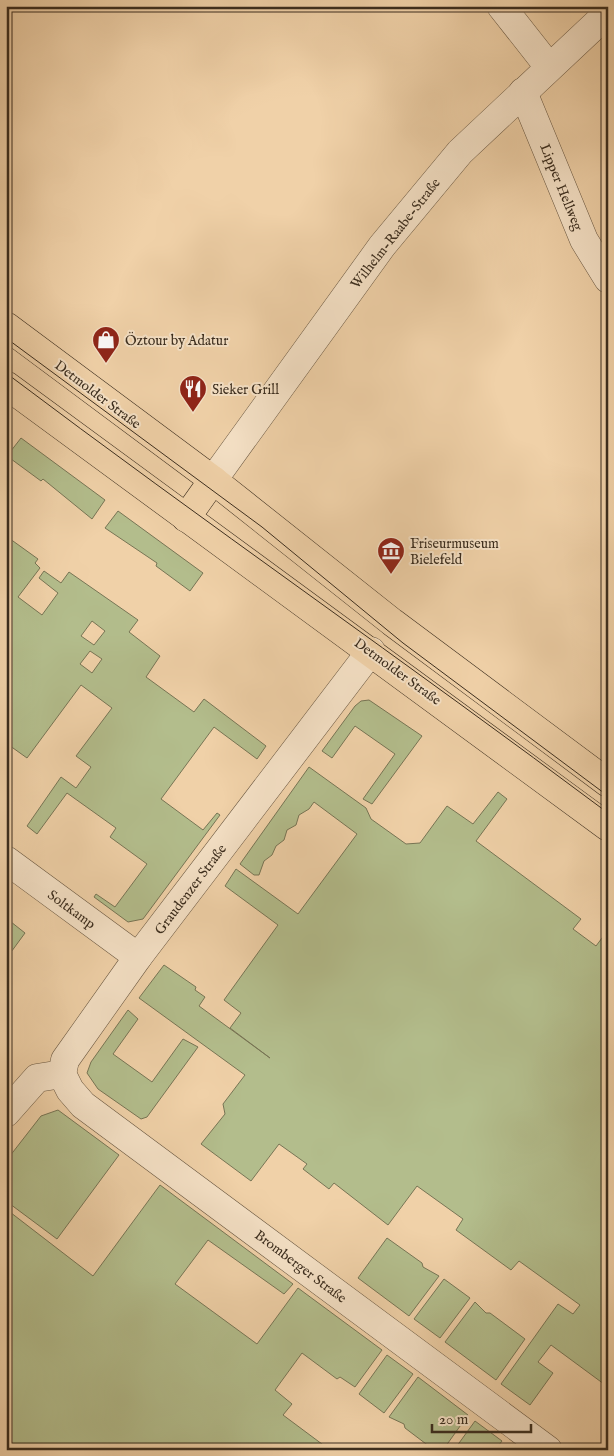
<svg xmlns="http://www.w3.org/2000/svg" width="614" height="1456" font-family="'IM FELL English',serif">
<rect width="100%" height="100%" fill="#f0d1a8"/>
<filter id="stains"><feTurbulence type="fractalNoise" baseFrequency=".004" numOctaves="4"/><feColorMatrix values="0 0 0 0 .2 0 0 0 0 .09 0 0 0 0 .02 0 0 0 .5 -.17"/></filter>
<radialGradient id="worn" r=".72"><stop offset=".6" stop-color="#630" stop-opacity="0"/><stop offset="1" stop-color="#630" stop-opacity=".3"/></radialGradient>
<g fill="#b3bd8c" stroke="#777555" fill-rule="evenodd">
<polygon points="21,438 105,500 92,519 43,479 41,481 7,456"/>
<polygon points="118,511 203,573 190,591 156,566 157,563 105,528"/>
<path d="M6,536L38,559L35,563L40,568L18,597L42,615L58,593L39,578L44,571L61,583L69,572L138,620L129,632L160,656L146,677L194,712L204,699L266,746L257,759L214,727L161,799L203,830L217,813L220,815L143,919L128,922L94,897L96,894L115,907L147,864L110,837L116,828L67,793L37,834L27,826L61,777L76,788L91,767L76,756L112,708L81,685L27,758L6,743ZM92,621L105,631L94,645L81,636ZM90,651L102,659L92,673L80,664Z"/>
<polygon points="369,700 422,736 372,804 363,799 395,754 355,726 332,758 322,751 355,706 361,701"/>
<polygon points="309,767 366,808 371,819 406,844 420,843 447,806 473,824 498,792 507,799 476,841 581,919 573,929 596,946 608,930 608,1387 551,1345 538,1362 553,1373 530,1405 501,1384 558,1304 573,1314 580,1305 519,1261 511,1270 456,1230 463,1219 417,1186 388,1225 334,1183 329,1189 303,1169 307,1164 279,1144 251,1181 201,1144 225,1114 223,1104 245,1075 139,998 164,965 196,987 195,990 205,997 199,1006 270,1058 230,1028 241,1013 224,1000 278,925 225,886 236,869 298,914 357,834 314,802 309,809 299,815 296,825 287,830 284,840 276,846 272,855 264,861 259,875 254,875 240,864"/>
<polygon points="6,918 25,933 6,959"/>
<polygon points="128,1010 138,1019 113,1054 152,1082 183,1039 198,1047 147,1117 141,1119 98,1089 87,1073 91,1062"/>
<polygon points="58,1110 119,1155 57,1239 6,1201 6,1161 41,1116"/>
<polygon points="160,1185 293,1284 284,1294 208,1240 175,1284 257,1344 298,1288 382,1350 355,1387 340,1377 337,1379 302,1353 275,1390 292,1404 283,1415 330,1450 6,1450 6,1209 93,1276"/>
<polygon points="387,1238 422,1263 423,1267 439,1276 409,1316 358,1278"/>
<polygon points="444,1279 470,1298 440,1338 414,1319"/>
<polygon points="475,1302 486,1313 490,1313 525,1339 496,1380 445,1342"/>
<polygon points="387,1355 413,1374 384,1413 359,1394"/>
<polygon points="418,1377 468,1415 443,1450 434,1450 405,1428 404,1424 389,1417"/>
<polygon points="475,1421 502,1441 495,1450 454,1450"/>
</g>
<g fill="none" stroke-linecap="round" stroke-linejoin="round">
<defs>
<g id="minor">
<polyline points="501,6 549,67"/>
<polyline points="523,92 584,240 608,279"/>
<polyline points="213,480 382,246 460,152 608,13"/>
<polyline points="6,860 138,957"/>
<polyline points="62,1074 70,1090 83,1105 548,1450"/>
<polyline points="6,1113 37,1078 62,1074 65,1060 138,957 371,651"/>
</g>
<g id="primary">
<polyline points="6,326 213,480 392,622 608,783"/>
<polyline points="6,385 608,827"/>
<polyline points="186,518 213,480"/>
</g>
</defs>
<use href="#minor" stroke="#685640" stroke-width="29"/>
<use href="#primary" stroke="#3b2d1e" stroke-width="29"/>
<use href="#minor" stroke="#f5e1c6" stroke-width="28"/>
<use href="#primary" stroke="#f0d1a8" stroke-width="28"/>
<g stroke="#3b2d1e" stroke-width="1">
<polyline points="6,338 262,527 403,643 608,796"/>
<path d="M6,373C205,523 409,664 608,813"/>
</g>
</g>
<defs>
<symbol id="shop-pin" viewBox="-11 -11 22 30"><path d="M0 17L-7.5 6A9.5 9.5 0 1 1 7.5 6Z" fill="#8f2418" stroke="#f5e1c6"/><path d="M-5-2.5h2.3a2.7 3.5 0 0 1 5.4 0H5L5.5 6h-11ZM-1.5-2.5h3a1.5 2.3 0 0 0-3 0Z" fill="#fff"/></symbol>
<symbol id="restaurant-pin" viewBox="-11 -11 22 30"><path d="M0 17L-7.5 6A9.5 9.5 0 1 1 7.5 6Z" fill="#8f2418" stroke="#f5e1c6"/><path d="M-5-6h1v4h1v-4h1v4h1v-4h1v5L-1.5 .5V6h-2V.5L-5-1ZM5-6V6H3V1.5H1.5Q1.5-4 5-6Z" fill="#fff"/></symbol>
<symbol id="museum-pin" viewBox="-11 -11 22 30"><path d="M0 17L-7.5 6A9.5 9.5 0 1 1 7.5 6Z" fill="#8f2418" stroke="#f5e1c6"/><path d="M0-6L6-3V-2H-6V-3ZM-5-1h2V3h-2ZM-1-1h2V3h-2ZM3-1h2V3H3ZM-6 4H6V6H-6Z" fill="#fff"/></symbol>
</defs>
<g fill-rule="evenodd">
<use href="#shop-pin" x="90" y="324" width="32" height="43"/>
<use href="#restaurant-pin" x="177" y="373" width="32" height="43"/>
<use href="#museum-pin" x="375" y="535" width="32" height="43"/>
</g>
<g text-anchor="middle" stroke-width="4" stroke-linejoin="round" paint-order="stroke">
<g font-size="14" fill="#3b2d1e" stroke="#f5e1c6">
<text transform="translate(562 187) rotate(68)" y="5">Lipper Hellweg</text>
<text transform="translate(395 233) rotate(-52)" y="5">Wilhelm-Raabe-Straße</text>
<text transform="translate(98 394) rotate(37)" y="5">Detmolder Straße</text>
<text transform="translate(398 671) rotate(36)" y="5">Detmolder Straße</text>
<text transform="translate(190 889) rotate(-53)" y="5">Graudenzer Straße</text>
<text transform="translate(72 909) rotate(36)" y="5">Soltkamp</text>
<text transform="translate(301 1266) rotate(37)" y="5">Bromberger Straße</text>
</g>
<g font-size="14" fill="#3b2d1e" stroke="#f5e1c6" text-anchor="start">
<text x="125" y="345">Öztour by Adatur</text>
<text x="212" y="394">Sieker Grill</text>
<text x="410" y="548">Friseurmuseum<tspan x="410" dy="16">Bielefeld</tspan></text>
</g>
</g>
<rect width="614" height="1456" fill="none" stroke="#f0d1a8" stroke-width="25"/>
<rect x="8" y="8" width="599" height="1441" fill="none" stroke="#3b2d1e" stroke-width="2.5"/>
<rect x="12" y="12" width="589" height="1431" fill="none" stroke="#3b2d1e"/>
<path d="M432 1424v8h99v-8" fill="none" stroke="#3b2d1e" stroke-width="2.5"/>
<text x="439" y="1424" font-size="15" fill="#3b2d1e" stroke="#f5e1c6" stroke-width="4" paint-order="stroke">20 m</text>
<rect width="100%" height="100%" filter="url(#stains)"/>
<rect width="100%" height="100%" fill="url(#worn)"/>
</svg>
